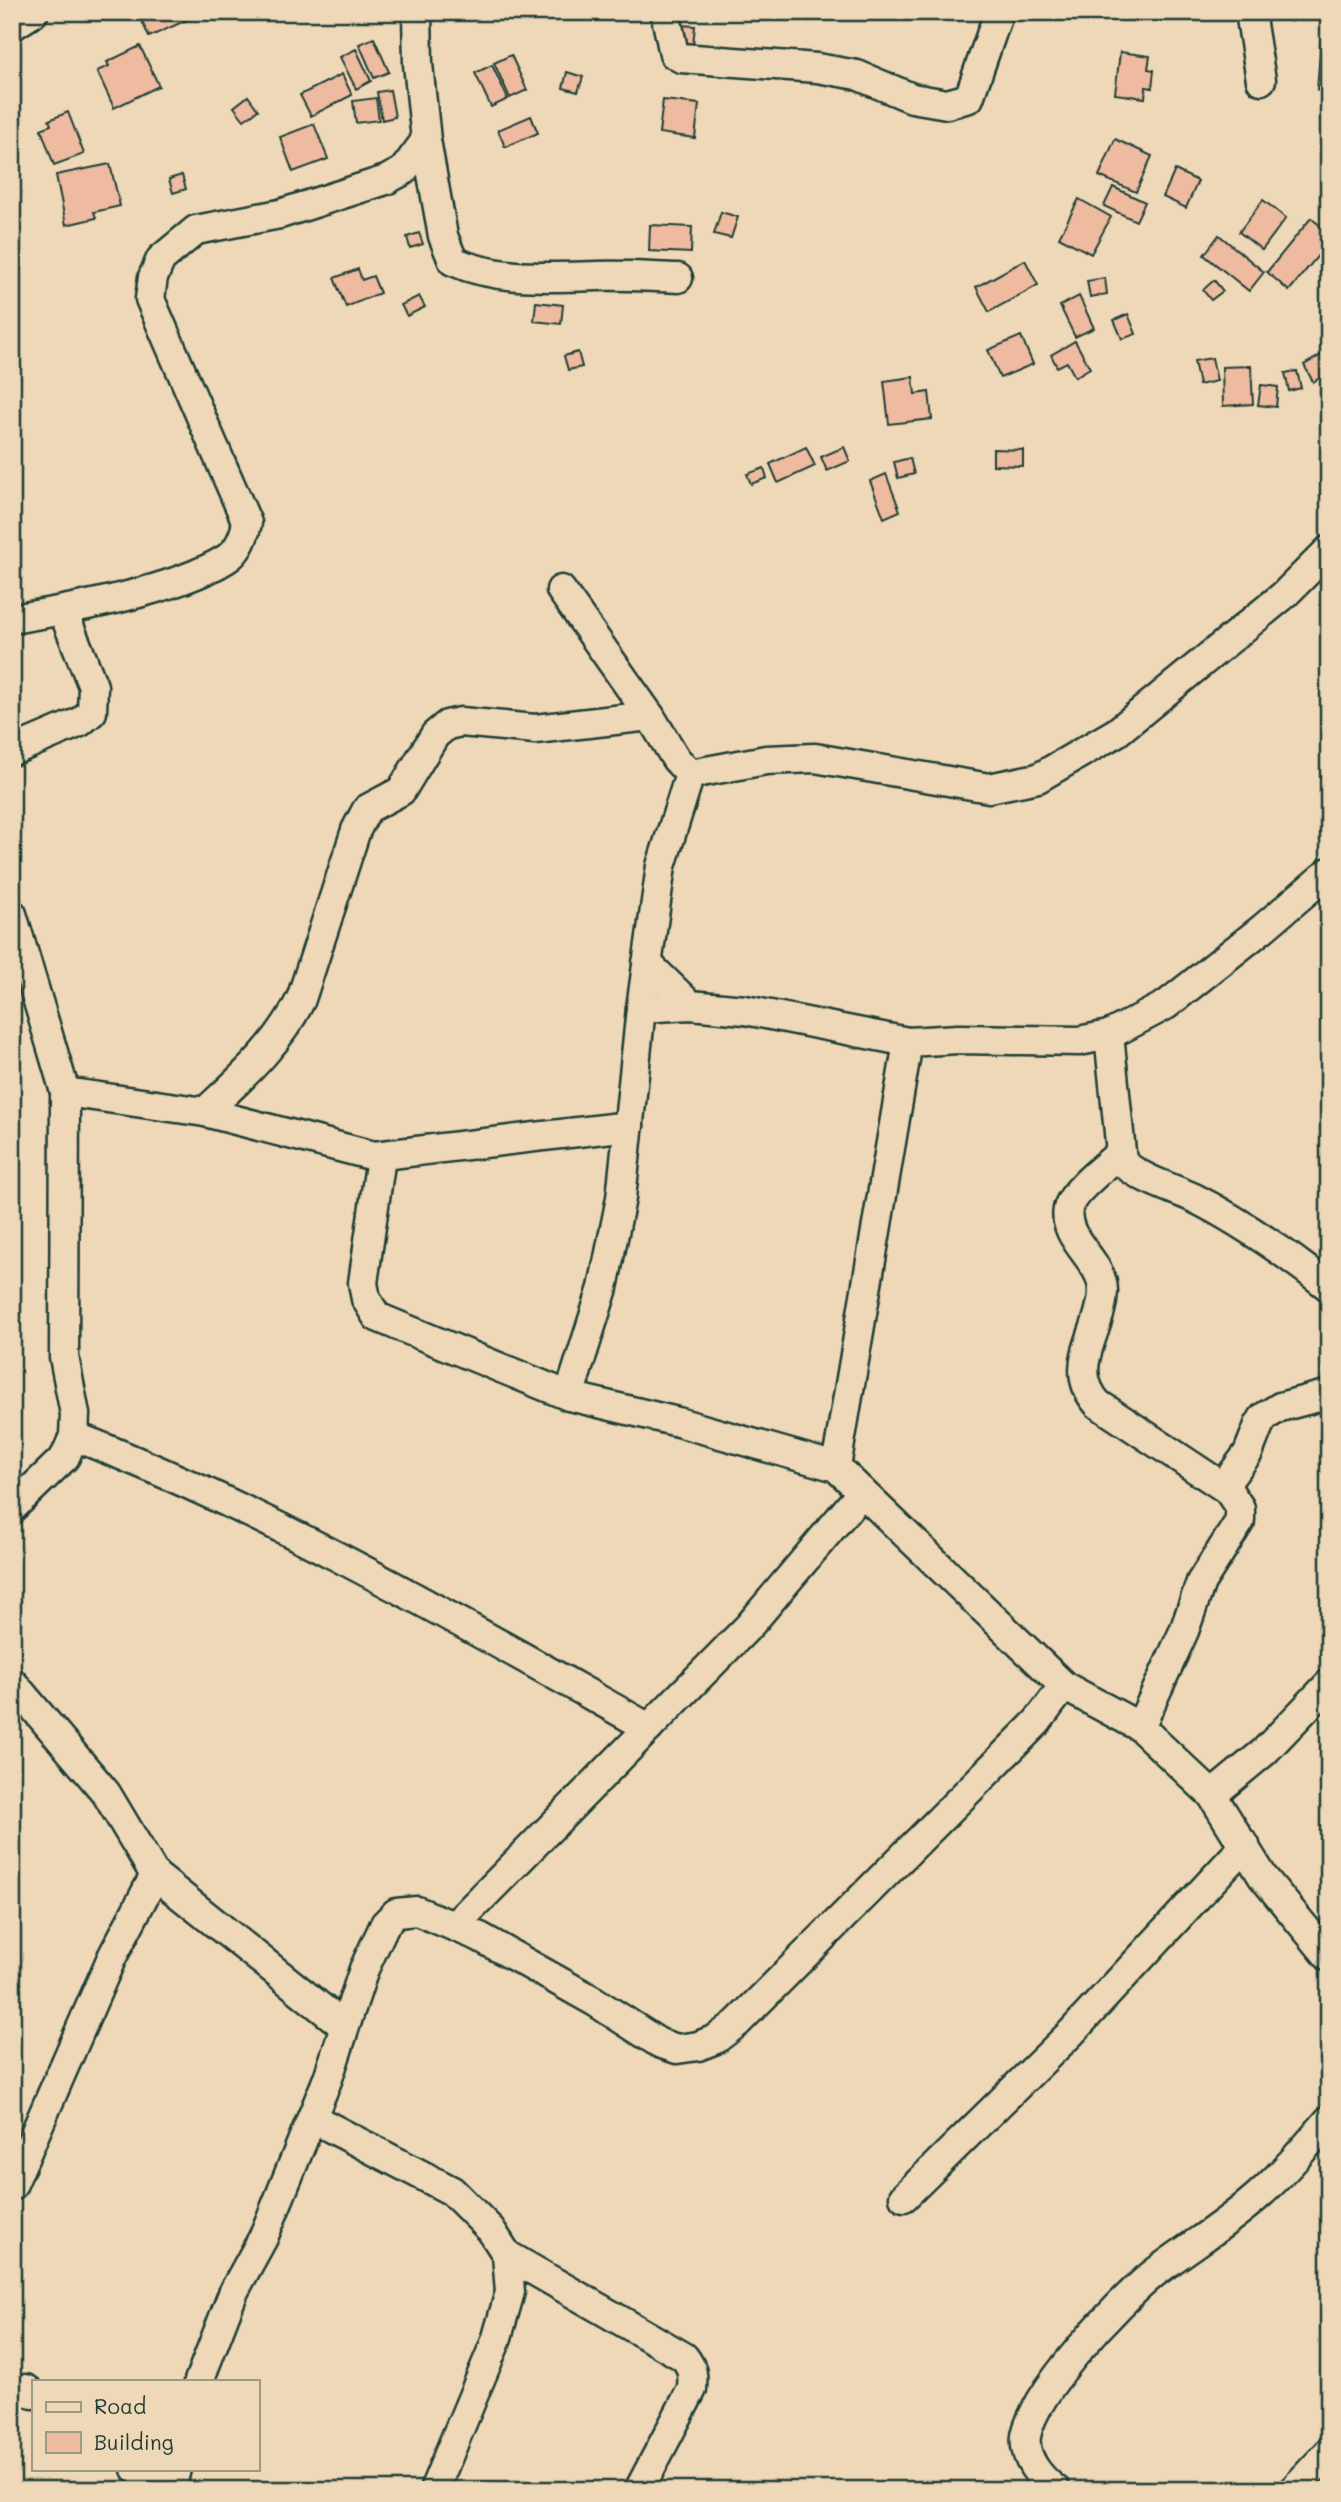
<svg xmlns="http://www.w3.org/2000/svg" width="1341" height="2502" font-family="Mali,sans-serif">
<rect width="100%" height="100%" fill="#efd8b8"/>
<filter id="ink" filterUnits="userSpaceOnUse"><feTurbulence type="fractalNoise" baseFrequency=".0143" numOctaves="2"/><feDisplacementMap in="SourceGraphic" scale="14" xChannelSelector="R" yChannelSelector="G"/><feConvolveMatrix kernelMatrix="1 2 1 2 8 2 1 2 1" color-interpolation-filters="sRGB"/></filter>
<g filter="url(#ink)">
<g fill="#eebba0" stroke="#1f3d34" stroke-width="2">
<polygon points="138,12 196,12 198,15 149,37"/>
<polygon points="1270,12 1292,12 1290,21"/>
<polygon points="679,25 695,26 693,45 677,43"/>
<polygon points="374,38 389,72 374,78 359,44"/>
<polygon points="1321,39 1329,39 1329,91 1317,90"/>
<polygon points="140,46 159,86 114,108 97,71 109,66 107,62"/>
<polygon points="356,49 371,81 356,89 340,57"/>
<polygon points="1120,52 1150,56 1148,69 1154,70 1152,88 1146,87 1145,98 1115,94"/>
<polygon points="511,55 527,90 510,98 494,63"/>
<polygon points="492,65 508,99 491,107 475,73"/>
<polygon points="567,72 583,77 578,92 563,88"/>
<polygon points="342,74 352,95 311,116 300,95"/>
<polygon points="390,90 395,117 382,120 377,92"/>
<polygon points="248,96 258,110 244,120 234,107"/>
<polygon points="376,98 379,120 356,123 353,101"/>
<polygon points="663,100 699,104 695,138 659,133"/>
<polygon points="68,112 84,154 54,165 41,129 51,125 49,120"/>
<polygon points="531,116 538,133 505,147 498,130"/>
<polygon points="314,124 328,159 293,172 280,137"/>
<polygon points="1115,139 1152,156 1136,192 1099,176"/>
<polygon points="110,164 120,206 94,212 96,218 66,225 56,175"/>
<polygon points="1175,170 1198,181 1186,208 1163,197"/>
<polygon points="182,175 186,189 173,193 169,179"/>
<polygon points="1113,187 1145,202 1136,221 1104,206"/>
<polygon points="1079,199 1111,217 1091,254 1059,237"/>
<polygon points="1263,200 1286,218 1262,250 1239,232"/>
<polygon points="721,212 738,217 731,238 714,234"/>
<polygon points="1311,218 1329,233 1329,242 1289,291 1267,272"/>
<polygon points="650,225 692,227 691,253 649,251"/>
<polygon points="419,233 423,244 410,248 407,237"/>
<polygon points="1219,235 1264,272 1249,291 1204,255"/>
<polygon points="1025,260 1038,285 989,312 976,287"/>
<polygon points="358,269 362,280 373,276 380,293 346,307 334,278"/>
<polygon points="1105,278 1107,294 1090,297 1087,281"/>
<polygon points="1214,280 1223,291 1211,300 1203,290"/>
<polygon points="419,296 425,307 407,316 401,305"/>
<polygon points="1079,296 1094,328 1075,337 1060,306"/>
<polygon points="536,302 563,305 561,324 534,321"/>
<polygon points="1128,314 1136,334 1122,339 1114,320"/>
<polygon points="1021,336 1033,364 1000,378 988,350"/>
<polygon points="1075,341 1090,368 1075,377 1067,362 1057,367 1051,355"/>
<polygon points="578,352 582,367 568,370 564,356"/>
<polygon points="1325,353 1329,361 1329,372 1313,382 1304,365"/>
<polygon points="1212,358 1217,381 1199,385 1194,361"/>
<polygon points="1251,366 1253,404 1223,406 1222,367"/>
<polygon points="1297,371 1301,388 1289,391 1285,373"/>
<polygon points="913,377 915,394 929,392 932,419 889,424 884,381"/>
<polygon points="1261,385 1278,387 1276,407 1258,405"/>
<polygon points="806,447 815,466 778,483 770,464"/>
<polygon points="844,447 850,461 827,471 821,457"/>
<polygon points="993,449 1023,450 1023,466 993,465"/>
<polygon points="910,458 914,474 898,478 894,462"/>
<polygon points="764,468 767,478 751,484 747,474"/>
<polygon points="886,474 900,511 884,518 870,481"/>
</g>
<g fill="none" stroke-linecap="round" stroke-linejoin="round">
<defs>
<g id="minor">
<polyline points="417,12 418,64 426,140"/>
<polyline points="665,12 674,54 681,58 817,68 857,75 912,98 947,104 969,98 999,12"/>
<polyline points="1250,12 1261,80"/>
<polyline points="12,26 34,12"/>
<polyline points="561,590 650,716 676,759 690,774 661,866 641,1008 621,1198 603,1288 569,1396"/>
<path d="M12,619C72,609 175,591 226,559C239,551 244,537 247,523L150,299L153,277L161,259L196,230L280,214L386,180L403,171L426,140L443,236L453,261C497,281 549,277 597,276C623,275 651,277 678,278"/>
<polyline points="12,751 80,722 92,712 93,686 63,611"/>
<polyline points="690,774 766,760 815,758 989,788 1038,778 1117,732 1284,595 1329,550"/>
<polyline points="12,914 65,1092 64,1357 75,1414 74,1436 65,1457 12,1508"/>
<polyline points="647,963 690,1005"/>
<polyline points="641,1008 690,1005 745,1010 908,1042 958,1039 1079,1041 1109,1035 1166,1005 1262,929 1329,872"/>
<path d="M1109,1035L1122,1162C1142,1180 1170,1187 1194,1198C1242,1222 1287,1254 1329,1287"/>
<polyline points="65,1092 205,1112 374,1156 380,1164 363,1283 366,1299 377,1317 569,1396 678,1422 836,1467 1064,1686"/>
<path d="M205,1112C242,1077 278,1046 301,999L356,830L367,809L401,791L435,735L447,725L461,722L535,729L650,716"/>
<path d="M1119,1154C1106,1166 1071,1192 1068,1209C1062,1240 1104,1261 1103,1292C1101,1334 1065,1367 1098,1404L1228,1490"/>
<polyline points="374,1156 629,1126"/>
<path d="M74,1436C275,1514 462,1623 649,1728"/>
<polyline points="836,1467 908,1042"/>
<polyline points="12,1682 106,1793 155,1875 344,2026"/>
<polyline points="1140,1727 1184,1631 1201,1582 1240,1521 1240,1508 1228,1490 1228,1480 1248,1453 1259,1425 1264,1417 1280,1407 1329,1394"/>
<polyline points="1212,1795 1264,1752 1329,1684"/>
<polyline points="454,1926 749,1626 862,1492"/>
<polyline points="312,2118 452,2191 491,2230 507,2255 510,2292 496,2341 434,2490"/>
<polyline points="12,2186 112,1957 155,1875"/>
<polyline points="904,2197 1071,2033 1245,1845"/>
<path d="M507,2255L684,2357C693,2368 693,2375 692,2389L639,2490"/>
<polyline points="199,2381 234,2291 263,2238 328,2078 364,1969 385,1924 396,1913 417,1911 480,1937 594,2001 659,2043 677,2049 698,2046 716,2039 737,2023 1037,1722 1064,1686 1140,1727 1212,1795 1263,1877 1329,1957"/>
<polyline points="26,2389 33,2394"/>
<polyline points="136,2469 164,2490"/>
<polyline points="171,2490 176,2469"/>
<path d="M1056,2490C1040,2478 1023,2458 1026,2436C1034,2391 1117,2304 1153,2274C1188,2247 1227,2224 1260,2194C1285,2172 1307,2145 1329,2120"/>
<polyline points="1293,2490 1329,2452"/>
</g>
</defs>
<use href="#minor" stroke="#1f3d34" stroke-width="33"/>
<use href="#minor" stroke="#efd8b8" stroke-width="28"/>
</g>
</g>
<rect width="1341" height="2502" fill="none" stroke="#efd8b8" stroke-width="42"/>
<rect x="21" y="21" width="1299" height="2460" fill="none" stroke="#1f3d34" stroke-width="2.5" filter="url(#ink)"/>
<rect x="32" y="2380" width="228" height="91" fill="#efd8b8" stroke="#9c9a83" stroke-width="2"/>
<rect x="46" y="2402" width="35" height="10" fill="#efd8b8" stroke="#9c9a83" stroke-width="2"/>
<text x="94" y="2414" font-size="21" fill="#1f3d34">Road</text>
<rect x="46" y="2432" width="35" height="21" fill="#eebba0" stroke="#9c9a83" stroke-width="2"/>
<text x="94" y="2450" font-size="21" fill="#1f3d34">Building</text>
</svg>
